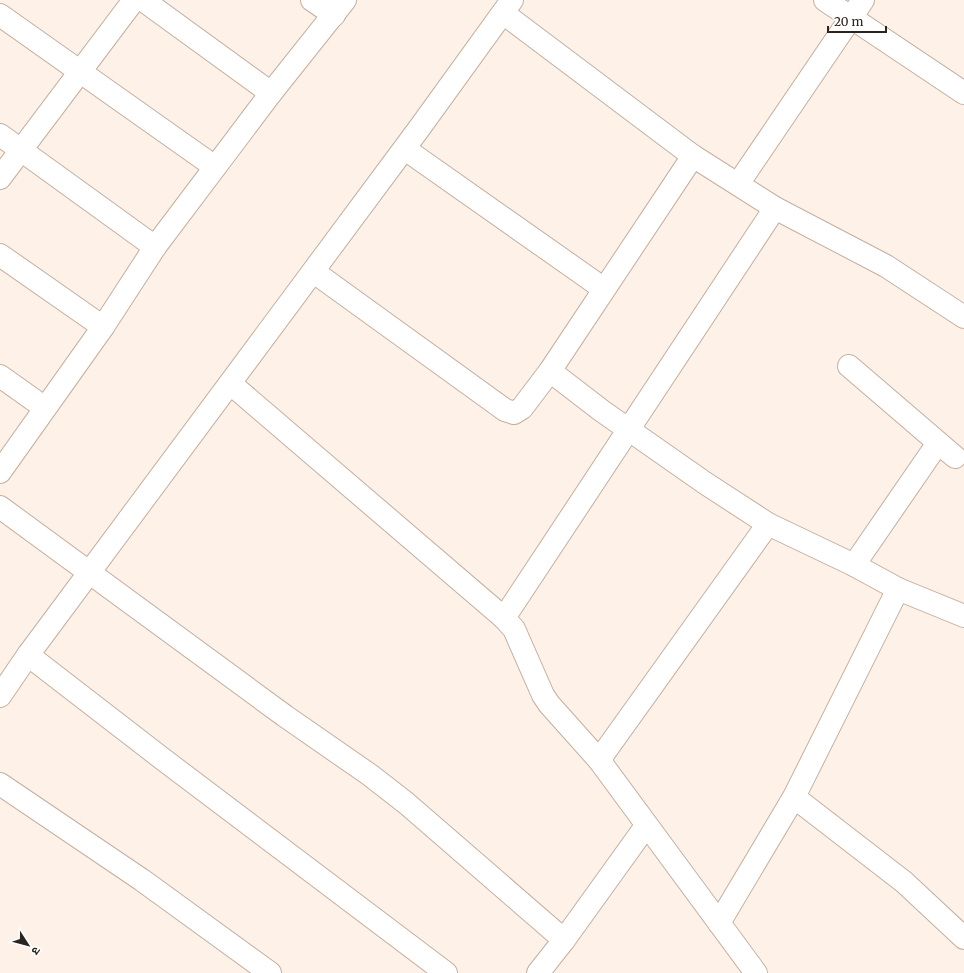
<svg xmlns="http://www.w3.org/2000/svg" width="964" height="973" font-family="Merriweather,'Noto Sans Devanagari',serif">
<rect width="100%" height="100%" fill="#fef1e7"/>
<g fill="none" stroke-linecap="round" stroke-linejoin="round">
<defs>
<g id="street">
<polyline points="143,0 271,93"/>
<polyline points="312,0 334,15"/>
<polyline points="825,0 964,93"/>
<polyline points="503,13 693,156 775,208 886,266 964,317"/>
<polyline points="0,15 215,167"/>
<polyline points="0,135 155,247"/>
<polyline points="405,149 604,289"/>
<polyline points="0,178 134,0"/>
<polyline points="738,184 863,0"/>
<polyline points="0,255 103,327"/>
<polyline points="314,272 505,410 514,413 522,408 550,371 693,156"/>
<polyline points="849,366 955,457"/>
<polyline points="550,371 602,411 705,483 768,524 854,565 898,589 964,616"/>
<polyline points="0,376 45,408"/>
<polyline points="231,384 504,618 514,629 543,695 549,704 599,760 756,973"/>
<polyline points="0,472 103,327 155,247 271,93 345,0"/>
<polyline points="0,507 285,716 370,775 406,803 564,940"/>
<polyline points="854,565 938,443"/>
<polyline points="504,618 775,208"/>
<polyline points="28,655 164,760 446,973"/>
<polyline points="0,696 28,655 418,130 512,0"/>
<polyline points="599,760 768,524"/>
<polyline points="0,784 142,880 270,973"/>
<polyline points="794,797 904,882 964,938"/>
<polyline points="719,923 794,797 898,589"/>
<polyline points="538,973 564,940 646,826"/>
</g>
</defs>
<use href="#street" stroke="#c4afa0" stroke-width="24"/>
<use href="#street" stroke="#fff" stroke-width="22"/>
</g>
<g transform="translate(28 945) rotate(126)" stroke="#ffffff" stroke-width="3" paint-order="stroke">
<path d="M0-3L7 15L0 10L-7 15Z" fill="#2c241f"/>
<text y="-6" font-size="11" font-weight="bold" text-anchor="middle" fill="#2c241f">उ</text>
</g>
<path d="M828 26v6h58v-6" fill="none" stroke="#2c241f" stroke-width="2"/>
<text x="834" y="26" font-size="12" fill="#2c241f" stroke="#ffffff" stroke-width="3" paint-order="stroke">20 m</text>
</svg>
